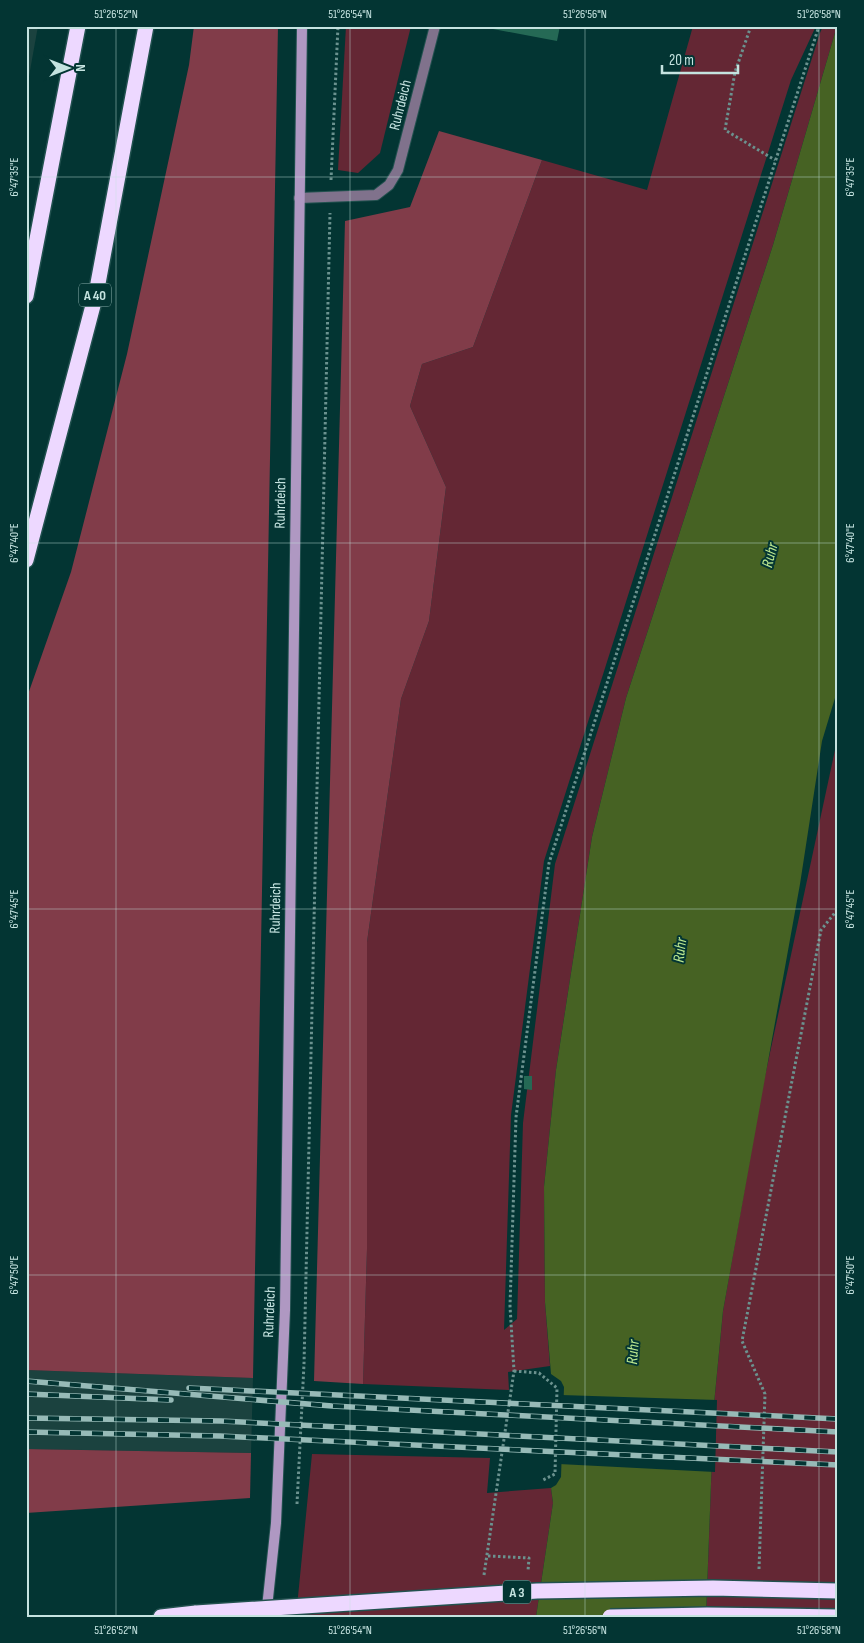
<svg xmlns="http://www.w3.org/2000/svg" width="864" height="1643" font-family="'Sofia Sans Condensed',sans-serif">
<rect width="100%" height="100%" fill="#033533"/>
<g fill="#1b423f">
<polygon points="26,26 38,26 26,93"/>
<polygon points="26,1370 253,1378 251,1453 26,1449"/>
</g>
<g fill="#642734">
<polygon points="346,26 411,26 380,153 358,173 338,170"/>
<polygon points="693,26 816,26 791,80 544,861 511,1115 504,1330 517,1319 523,1123 555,864 820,33 823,26 837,26 773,245 626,698 592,837 556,1070 544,1187 545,1302 550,1366 508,1372 509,1390 363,1384 367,1249 367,942 401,699 429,621 446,487 410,406 422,364 473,347 542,160 647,190"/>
<polygon points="838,736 838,1617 706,1617 714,1404 723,1311 762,1090"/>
<polygon points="312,1454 490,1458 487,1493 551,1488 553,1503 536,1617 296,1617"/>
</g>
<g fill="#813c49">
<polygon points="194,26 278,26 253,1378 26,1370 26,700 71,572 127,354 189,65"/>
<polygon points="439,131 542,160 473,347 422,364 410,406 446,487 429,621 401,699 367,942 367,1249 363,1384 314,1381 345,221 410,207"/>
<polygon points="26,1449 251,1453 250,1498 26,1513"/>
</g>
<polygon fill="#466223" points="837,26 838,688 822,741 800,884 723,1311 714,1404 706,1617 536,1617 553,1503 551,1488 556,1485 561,1477 564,1387 561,1381 551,1374 545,1302 544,1187 556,1070 592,837 626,698 773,245"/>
<polygon fill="#033533" points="561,1395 717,1400 715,1472 559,1464"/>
<g fill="#256955">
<polygon points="494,26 560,26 557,41 493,29"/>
<polygon points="524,1076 532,1076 532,1090 524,1089"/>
</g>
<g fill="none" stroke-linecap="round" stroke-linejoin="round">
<defs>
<polyline id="street" points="299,198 376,195 389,185 398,170 435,26"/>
<polyline id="secondary" points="266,1617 276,1523 285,1310 302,26"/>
<g id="highway">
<polyline points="26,296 78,26"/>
<polyline points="26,560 96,294 146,26"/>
<polyline points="161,1617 196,1613"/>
</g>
</defs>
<use href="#street" stroke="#22514f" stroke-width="12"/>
<use href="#secondary" stroke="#22514f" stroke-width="12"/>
<use href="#highway" stroke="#22514f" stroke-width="18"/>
<g stroke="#6b928f" stroke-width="3" stroke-dasharray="2.5 2.5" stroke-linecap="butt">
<polyline points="751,26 735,72 725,130 775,160"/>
<polyline points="331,180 338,26"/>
<polyline points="514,1371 539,1373 557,1388 555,1474 543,1480"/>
<polyline points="297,1504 304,1364 330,213"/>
<polyline points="488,1556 529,1558 528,1571"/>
<polyline points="759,1569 765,1394 742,1341 821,930 838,909"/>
<polyline points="484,1575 514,1371 510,1306 516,1117 549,863 819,26"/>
</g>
<use href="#street" stroke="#80728c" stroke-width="10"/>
<use href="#secondary" stroke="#af98c2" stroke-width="10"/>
<use href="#highway" stroke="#edd8ff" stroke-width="15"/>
<defs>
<g id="rail">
<polyline points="26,1381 332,1406 838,1432"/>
<polyline points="189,1388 838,1419"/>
<polyline points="26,1394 171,1400"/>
<polyline points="26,1418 221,1421 838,1452"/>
<polyline points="26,1432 220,1436 838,1465"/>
</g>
</defs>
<use href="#rail" stroke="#97bab7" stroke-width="5.5"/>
<use href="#rail" stroke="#033533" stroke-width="4" stroke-dasharray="11" stroke-linecap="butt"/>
<defs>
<g id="highway-bridge">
<polyline points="196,1613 537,1591 713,1588 838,1591"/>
<polyline points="610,1617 707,1615 838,1617"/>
</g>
</defs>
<use href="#highway-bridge" stroke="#22514f" stroke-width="18" stroke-linecap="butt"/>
<use href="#highway-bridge" stroke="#edd8ff" stroke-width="15"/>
</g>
<path fill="none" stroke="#c5e3e0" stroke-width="1" stroke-opacity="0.45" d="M116,26V1617M350,26V1617M585,26V1617M819,26V1617M26,177H838M26,543H838M26,909H838M26,1275H838"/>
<g text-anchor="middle" stroke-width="4" stroke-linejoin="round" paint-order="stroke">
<g fill="#033533" stroke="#8bafac" stroke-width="1">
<rect x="79" y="283.5" width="32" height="23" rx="4"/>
<rect x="503" y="1580.5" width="28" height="23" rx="4"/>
</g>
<g font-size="14" font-weight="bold" fill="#c5e3e0">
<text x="95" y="300">A 40</text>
<text x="517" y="1597">A 3</text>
</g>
<g font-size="15" fill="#c5e3e0" stroke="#033533">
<text transform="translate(400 105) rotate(-76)" y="5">Ruhrdeich</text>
<text transform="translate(280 503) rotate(-89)" y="5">Ruhrdeich</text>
<text transform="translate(275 908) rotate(-89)" y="5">Ruhrdeich</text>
<text transform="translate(269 1312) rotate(-88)" y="5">Ruhrdeich</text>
</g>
<g font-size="16" font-style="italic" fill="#beea91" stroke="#033533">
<text transform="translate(769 555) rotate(-76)" y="6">Ruhr</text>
<text transform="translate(679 950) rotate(-83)" y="6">Ruhr</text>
<text transform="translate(632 1352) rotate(-86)" y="6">Ruhr</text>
</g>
</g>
<rect width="864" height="1643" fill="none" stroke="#033533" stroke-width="55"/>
<g transform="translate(68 68) rotate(90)" stroke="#033533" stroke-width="4" paint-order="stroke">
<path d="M0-4L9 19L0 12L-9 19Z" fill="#c5e3e0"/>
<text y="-8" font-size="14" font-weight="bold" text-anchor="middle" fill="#c5e3e0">N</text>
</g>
<path d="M662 65v8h76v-8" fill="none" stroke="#c5e3e0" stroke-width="2.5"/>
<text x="669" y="65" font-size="15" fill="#c5e3e0" stroke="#033533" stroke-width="4" paint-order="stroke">20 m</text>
<rect x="28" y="28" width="808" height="1588" fill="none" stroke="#c5e3e0" stroke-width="2"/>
<g font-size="12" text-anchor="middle" fill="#c5e3e0">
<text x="116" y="18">51°26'52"N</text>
<text x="350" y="18">51°26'54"N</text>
<text x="585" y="18">51°26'56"N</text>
<text x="819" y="18">51°26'58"N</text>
<text transform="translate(14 177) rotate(-90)" y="4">6°47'35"E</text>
<text transform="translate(850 177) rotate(-90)" y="4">6°47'35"E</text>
<text transform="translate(14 543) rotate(-90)" y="4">6°47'40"E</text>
<text transform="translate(850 543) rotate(-90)" y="4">6°47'40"E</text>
<text transform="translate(14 909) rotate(-90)" y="4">6°47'45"E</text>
<text transform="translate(850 909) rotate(-90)" y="4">6°47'45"E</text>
<text transform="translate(14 1275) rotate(-90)" y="4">6°47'50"E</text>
<text transform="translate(850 1275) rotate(-90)" y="4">6°47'50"E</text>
<text x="116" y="1634">51°26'52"N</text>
<text x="350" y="1634">51°26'54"N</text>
<text x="585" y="1634">51°26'56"N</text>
<text x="819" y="1634">51°26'58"N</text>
</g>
</svg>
